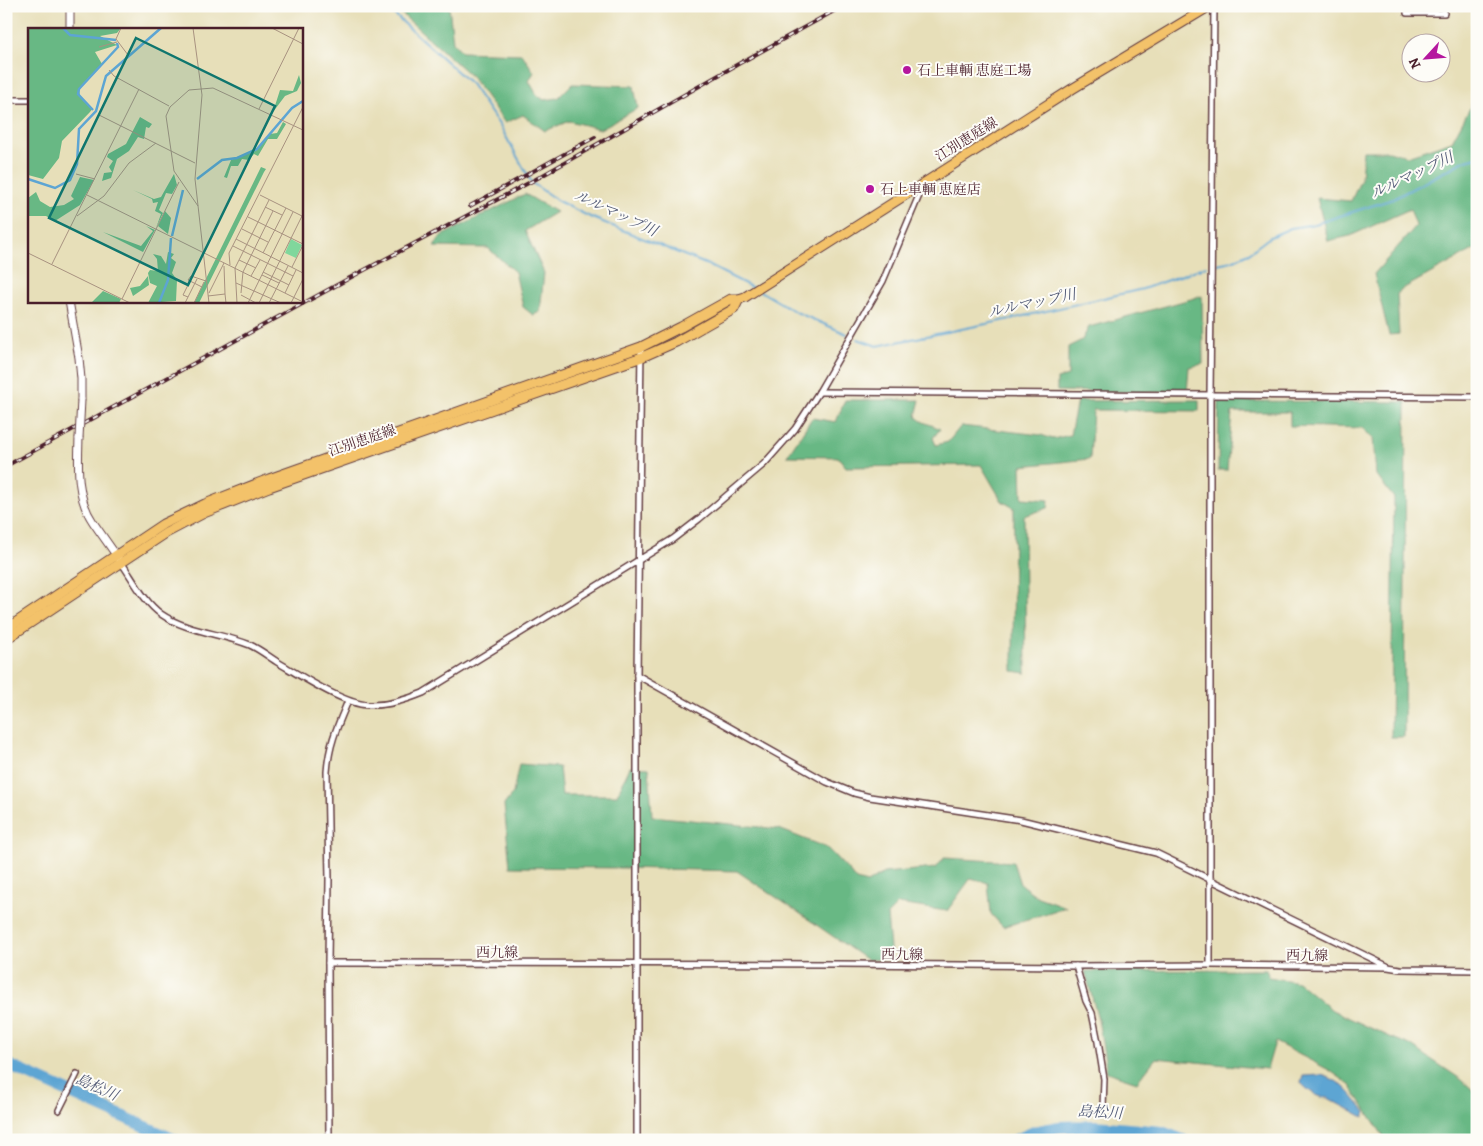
<svg xmlns="http://www.w3.org/2000/svg" width="1483" height="1146" font-family="Alegreya,'Noto Serif JP',serif">
<rect width="100%" height="100%" fill="#fdfcf7"/>
<filter id="ink" filterUnits="userSpaceOnUse"><feTurbulence type="fractalNoise" baseFrequency=".02" numOctaves="2"/><feDisplacementMap in="SourceGraphic" scale="10" xChannelSelector="R" yChannelSelector="G"/><feConvolveMatrix kernelMatrix="1 2 1 2 8 2 1 2 1" color-interpolation-filters="sRGB"/></filter>
<filter id="wash" filterUnits="userSpaceOnUse"><feTurbulence type="fractalNoise" baseFrequency=".0096" numOctaves="4" result="noise"/><feDisplacementMap in="SourceGraphic" scale="20" xChannelSelector="R" yChannelSelector="G"/><feGaussianBlur stdDeviation="1.12" result="paint"/><feColorMatrix in="noise" values="0 0 0 0 0 0 0 0 0 0 0 0 0 0 0 0 0 1.4 0 .05"/><feComposite in="paint" operator="in"/></filter>
<g filter="url(#wash)">
<rect width="100%" height="100%" fill="#e7dfb9"/>
<g fill="#68b884" stroke="#596c58">
<polygon points="393,6 449,6 453,42 462,52 522,54 534,72 529,81 537,95 544,100 558,98 572,84 634,86 638,108 600,129 569,121 545,131 523,115 505,123 472,77"/>
<polygon points="1477,95 1477,248 1404,288 1397,294 1399,334 1389,335 1374,274 1416,226 1410,209 1350,236 1328,241 1317,198 1351,201 1361,179 1363,151 1389,151 1407,156 1452,141"/>
<polygon points="525,194 556,212 525,231 544,273 540,312 533,315 523,307 515,272 488,248 434,247 441,236"/>
<polygon points="1202,296 1203,364 1189,367 1187,393 1057,391 1057,379 1068,376 1068,347 1082,340 1089,327"/>
<path d="M845,400H920L916,416C922,424 932,424 940,429L933,438L936,445L948,442L961,426L1041,435L1053,439L1070,435L1077,401L1199,400V411L1093,410L1090,459L1021,466L1022,498L1049,500L1048,508L1024,516L1026,673L1013,671L1014,508L1002,501L981,465L846,467L838,457L787,456L812,418L836,422Z"/>
<polygon points="1219,401 1406,402 1404,737 1391,737 1394,498 1376,475 1373,438 1362,428 1290,426 1290,412 1232,412 1227,470 1218,470"/>
<polygon points="519,764 559,767 562,795 617,795 630,767 649,768 652,816 779,829 827,848 849,871 856,880 867,883 884,873 936,868 944,858 1013,862 1020,884 1038,897 1066,907 1003,927 991,914 988,883 971,878 947,911 898,904 887,915 891,959 867,960 792,908 737,871 624,868 510,867 504,805 513,793"/>
<polygon points="1266,970 1269,977 1298,982 1332,1010 1390,1037 1410,1045 1462,1080 1477,1094 1477,1140 1386,1140 1349,1084 1329,1070 1275,1042 1267,1069 1156,1058 1137,1082 1107,1072 1098,1019 1085,971"/>
</g>
<path fill="#5da5d3" stroke="#54627f" d="M1321,1075C1344,1081 1351,1095 1366,1112L1364,1117L1328,1098C1318,1098 1307,1090 1301,1083L1303,1076Z"/>
<g fill="none" stroke-linecap="round" stroke-linejoin="round">
<g stroke="#5da5d3" stroke-width="2">
<polyline points="385,6 471,84 500,126 532,183 558,201 588,216 708,265 753,288"/>
<polyline points="1217,264 1232,261 1249,253 1270,237 1291,228 1315,224 1393,199 1466,160 1477,157"/>
<polyline points="760,291 796,312 847,334"/>
<polyline points="858,339 877,346 1011,319 1143,289 1207,266"/>
</g>
<g stroke="#5da5d3" stroke-width="12">
<polyline points="6,1064 175,1140"/>
<polyline points="1016,1140 1034,1132 1059,1127 1095,1126 1162,1132 1183,1140"/>
</g>
</g>
</g>
<g filter="url(#ink)">
<g fill="none" stroke-linecap="round" stroke-linejoin="round">
<defs>
<g id="minor">
<polyline points="1407,6 1407,13 1444,13 1444,6"/>
<polyline points="6,100 29,100"/>
<polyline points="819,392 1477,397"/>
<path d="M121,562C133,579 144,602 161,614C187,632 221,633 250,645C261,650 269,657 279,663C301,676 344,704 368,705C388,706 406,700 423,693L673,539L699,519L764,464L795,429L819,392L883,281L923,186"/>
<polyline points="637,675 827,782 854,793 870,797 1021,820 1156,853 1387,966"/>
<polyline points="328,963 838,964 1076,966 1210,965 1388,967 1400,969 1477,970"/>
<polyline points="1210,965 1210,395 1214,6"/>
<polyline points="1076,966 1086,1001 1092,1013 1098,1042 1104,1079 1103,1107"/>
<polyline points="59,1110 77,1074"/>
<path d="M329,1140L328,963L329,879L327,772C329,744 337,727 348,701"/>
<polyline points="637,1140 637,675 641,347"/>
</g>
<g id="tertiary">
<polyline points="70,29 70,6"/>
<polyline points="69,301 79,358 81,379 81,400"/>
<path d="M79,438C78,466 76,497 93,522C101,534 110,546 118,558"/>
</g>
<g id="primary">
<polyline points="6,629 163,524 205,504 269,479 641,347 681,327 731,299 739,299 745,297 1072,89 1210,6"/>
<polyline points="6,639 166,533 204,513 269,487 642,357 676,342 734,309 739,299"/>
</g>
</defs>
<use href="#minor" stroke="#623c40" stroke-width="8"/>
<use href="#tertiary" stroke="#623c40" stroke-width="9"/>
<use href="#primary" stroke="#623c40" stroke-width="11"/>
<use href="#minor" stroke="#fff" stroke-width="5"/>
<use href="#tertiary" stroke="#fff" stroke-width="7"/>
<use href="#primary" stroke="#f3c26a" stroke-width="9"/>
<defs>
<g id="rail">
<polyline points="470,206 595,137"/>
<polyline points="6,466 357,274 536,179 740,63 843,6"/>
</g>
</defs>
<use href="#rail" stroke="#4a1f2b" stroke-width="4"/>
<use href="#rail" stroke="#fdfcf7" stroke-width="2" stroke-dasharray="5.5" stroke-linecap="butt"/>
<defs>
<polyline id="tertiary-bridge" points="79,438 81,400"/>
</defs>
<use href="#tertiary-bridge" stroke="#623c40" stroke-width="9" stroke-linecap="butt"/>
<use href="#tertiary-bridge" stroke="#fff" stroke-width="7"/>
</g>
</g>
<g fill="#b5179e" stroke="#fdfcf7" stroke-width="2">
<circle cx="907" cy="70" r="5"/>
<circle cx="870" cy="189" r="5"/>
</g>
<g text-anchor="middle" stroke-width="4" stroke-linejoin="round" paint-order="stroke">
<g font-size="14" fill="#4a1f2b" stroke="#fdfcf7" text-anchor="start">
<text x="917" y="75">石上車輌 恵庭工場</text>
<text x="880" y="194">石上車輌 恵庭店</text>
</g>
<g font-size="14" fill="#4a1f2b" stroke="#fdfcf7">
<text transform="translate(966 139) rotate(-32)" y="5">江別恵庭線</text>
<text transform="translate(362 440) rotate(-19)" y="5">江別恵庭線</text>
<text x="497" y="957">西九線</text>
<text transform="translate(902 954) rotate(1)" y="5">西九線</text>
<text transform="translate(1307 955) rotate(1)" y="5">西九線</text>
</g>
<g font-size="15" font-style="italic" fill="#535b77" stroke="#fdfcf7">
<text transform="translate(1412 175) rotate(-25)" y="5">ルルマップ川</text>
<text transform="translate(616 213) rotate(25)" y="5">ルルマップ川</text>
<text transform="translate(1032 303) rotate(-12)" y="5">ルルマップ川</text>
<text transform="translate(97 1087) rotate(24)" y="5">島松川</text>
<text transform="translate(1100 1112) rotate(3)" y="5">島松川</text>
</g>
</g>
<g transform="translate(28 28)">
<rect width="275" height="275" fill="#e7dfb9"/>
<path d="M263,211L274,217L268,230L257,225Z" fill="#80d79c"/>
<path d="M0,0H93L89,5L72,8L89,17L67,24L74,36L51,60L52,68L64,81L62,84L34,113L31,130L15,151L0,147ZM271,47L273,55L269,63L257,68L245,84L252,62L265,63ZM112,89L124,96L121,100L118,99L116,111L110,109L101,123L89,131L83,150L74,153L76,145L84,144L81,139L85,133L79,129L80,126L98,116ZM255,94L258,96L249,111H240L230,128L226,126L221,132L214,131L210,138H203L199,150L196,149L203,132L227,123L242,106L249,105ZM233,139L238,141L236,144L171,275H166ZM146,146L149,157L144,166L138,165L131,182L135,185L128,200L133,186L127,183L130,174L125,175L124,171L105,162L126,171L133,169ZM52,149L66,152L52,177L27,193L18,188H0V170L8,164L12,173L22,179L36,177L46,171L43,168ZM137,183L143,190L140,206L130,198ZM118,198L127,202L115,224L75,204L113,218L125,203ZM140,224L146,226L143,230L148,234L144,245L149,252L148,273L120,275L129,258L122,255L120,245L122,242L130,243L129,231L125,226L133,228L138,236ZM120,248L121,257L105,268L102,260L112,258ZM75,263L93,271L91,275H63Z" fill="#68b884"/>
<path fill="none" stroke="#5da5d3" stroke-width="2.5" d="M35,0L42,7L88,12M65,82L50,66L51,61L90,19L89,15M0,151L27,160L42,152L49,136L51,101L68,83L78,48L133,0M169,151L194,132L209,130L229,121L264,80L275,73M144,208L155,162M131,275L140,252L143,210"/>
<path fill="none" stroke="#a89280" stroke-width="1" d="M93,0L88,11L100,27M165,0L174,67L167,151L181,275M244,0L275,16M71,19L89,14M81,42L86,48L141,78M231,81L271,0M71,87L167,135M48,146L67,151M59,167L275,274M232,167L274,188M170,178L146,143L138,88L142,79L161,62L185,60L275,102M237,179L254,187M49,188L76,168L101,135L128,115M220,189L275,216M214,201L240,214M208,211L275,245M205,218L265,248M0,225L102,275M235,225L258,180M211,232L228,240M24,236L111,61M202,237L201,225L275,79M196,238L197,266M264,239L275,217M215,244L245,183M235,244L261,257M234,247L251,255M223,248L232,232M208,255L253,275M174,259L160,252L163,248L178,253M181,265L196,235M213,265L215,244M257,265L268,242M213,267L228,275M180,268L197,266L198,275M160,269L155,267L162,253M94,271L151,154M157,275L169,251M166,275L176,254M209,275L207,240L241,172M220,275L265,184M231,275L274,188M241,275L260,238M263,275L275,251"/>
<path fill="#0f766e" fill-opacity="0.15" stroke="#0f766e" stroke-width="2.5" d="M108,10L247,78L160,257L21,190Z"/>
<rect width="275" height="275" fill="none" stroke="#4a1f2b" stroke-width="2.5"/>
</g>
<rect width="1483" height="1146" fill="none" stroke="#fdfcf7" stroke-width="25"/>
<g transform="translate(1426 58) rotate(244)"><circle r="24" fill="#fdfcf7" stroke="#b5a4a5"/>
<path d="M0-4L9 19L0 12L-9 19Z" fill="#b5179e"/>
<text y="-8" font-size="14" font-weight="bold" text-anchor="middle" fill="#4a1f2b">N</text>
</g>
</svg>
